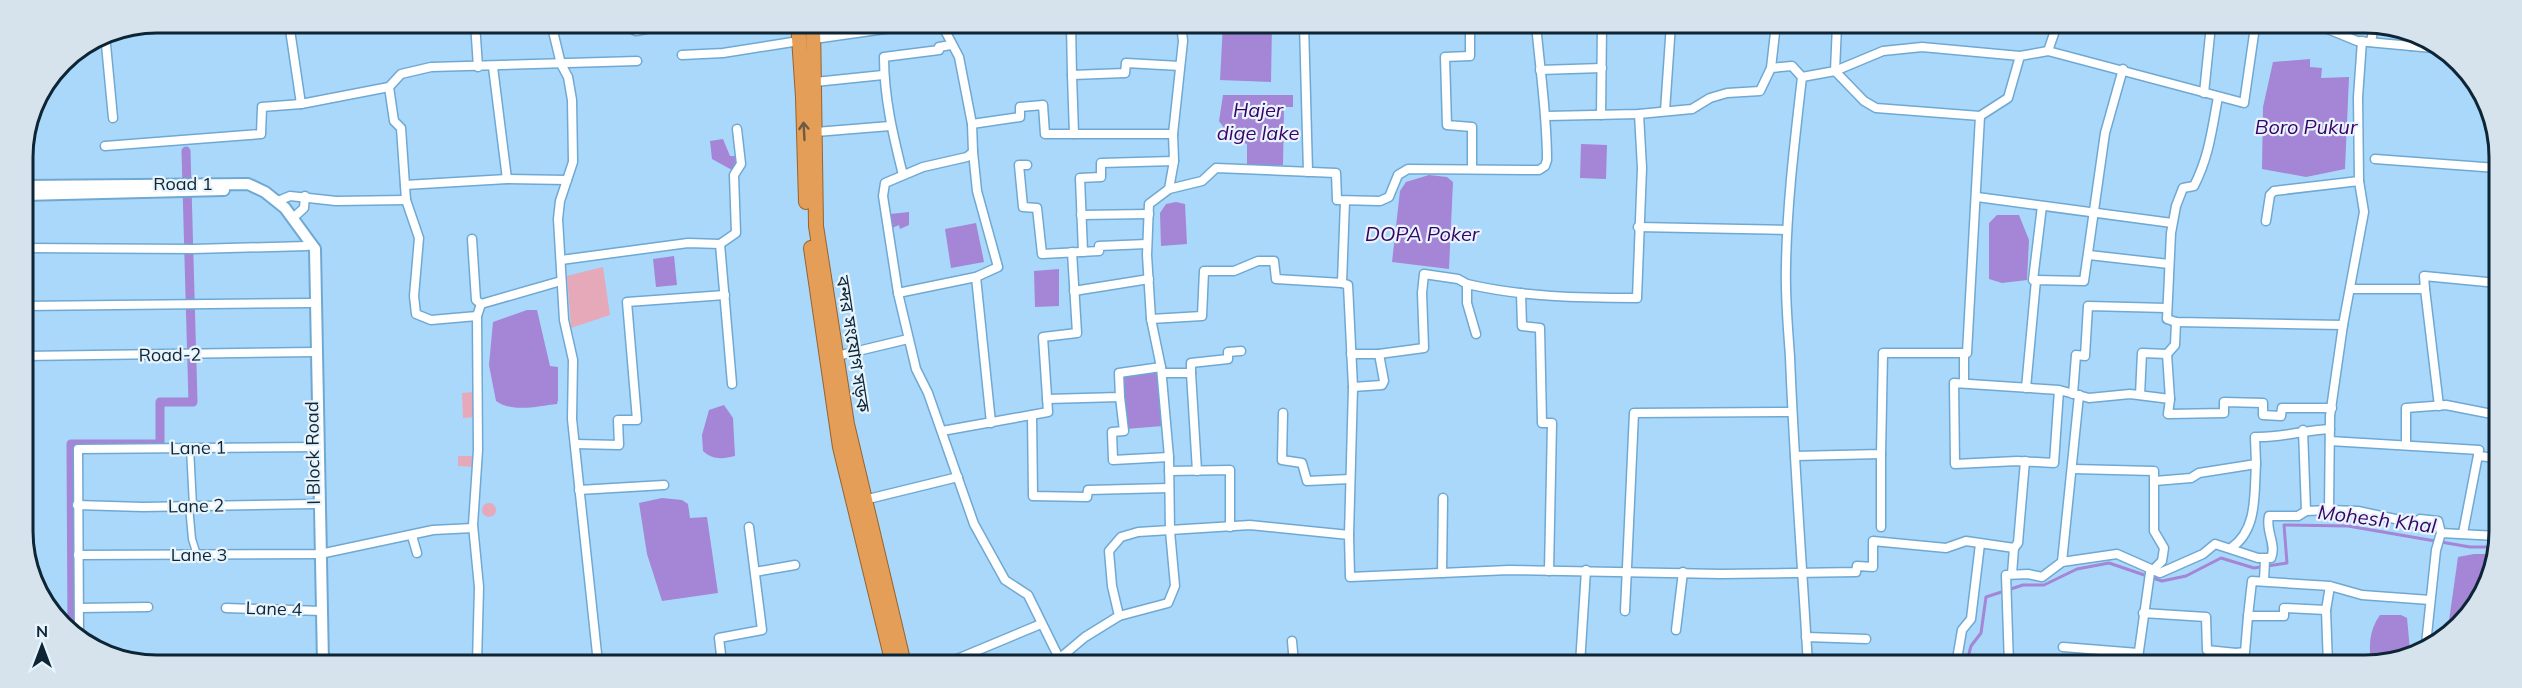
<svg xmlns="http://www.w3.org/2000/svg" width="2522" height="688" font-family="Mulish,'Noto Sans Bengali',sans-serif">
<rect width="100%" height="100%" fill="#a9d8fb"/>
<g fill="#e6a9ba">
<polygon points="603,267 610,315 571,328 567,276"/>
<polygon points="474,392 475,417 463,418 462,393"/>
<polygon points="458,456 474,456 474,467 458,466"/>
<circle cx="489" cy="510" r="7"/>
</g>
<g fill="#a485d6">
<polygon points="1223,24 1272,24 1271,82 1220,80"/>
<polygon points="2310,59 2310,67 2322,68 2321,78 2349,77 2345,169 2306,177 2262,169 2263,107 2273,62"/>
<polygon points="1223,95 1293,95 1293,107 1284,107 1283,165 1247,165 1247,144 1232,139 1219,121"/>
<polygon points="723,139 730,156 737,156 737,167 732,170 712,159 710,141"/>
<polygon points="1581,144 1607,145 1606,179 1580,178"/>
<polygon points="1429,175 1447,177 1453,182 1449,269 1392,262 1400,191 1406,182"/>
<polygon points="1176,202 1185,204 1187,244 1161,246 1160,213 1166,204"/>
<polygon points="909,212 909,225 900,229 899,225 892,228 890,214"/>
<polygon points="1997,215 2019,215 2029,240 2027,280 2002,283 1989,279 1989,223"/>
<polygon points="976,223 984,262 951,268 945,229"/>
<polygon points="674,256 677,285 656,287 653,259"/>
<polygon points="1059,269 1059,306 1035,307 1034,271"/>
<path d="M527,310H537L550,366L558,367V400L557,404C538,406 513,413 496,401L489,365L493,322Z"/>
<polygon points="1158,370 1163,426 1125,429 1121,375"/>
<path d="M724,405L733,418L735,456C723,459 712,460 703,451L702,435L709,410Z"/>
<polygon points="662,498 682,500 688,504 690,518 707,517 718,593 662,601 647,554 639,503"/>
<polygon points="2474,554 2497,554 2497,557 2453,632 2447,635 2458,557"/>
<path d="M2380,615H2401L2407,618L2410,650L2372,665C2368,648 2369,630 2380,615Z"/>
</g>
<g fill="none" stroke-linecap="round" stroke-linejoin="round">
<polyline stroke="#a485d6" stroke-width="3" points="1966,665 1971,646 1981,633 1986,597 2023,585 2044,585 2077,569 2109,563 2162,581 2186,576 2221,558 2254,568 2287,563 2284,525 2348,526 2470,547 2497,547"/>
<polyline stroke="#a485d6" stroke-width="9" points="72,631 71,444 160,444 160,402 193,402 186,151"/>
<defs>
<g id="pedestrian">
<polyline points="190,448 193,506"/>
<polyline points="189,506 192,539 197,555"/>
</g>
<g id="minor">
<polyline points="289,23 301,104"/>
<polyline points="475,23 478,67"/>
<polyline points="551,23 561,64 568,77 572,100 573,162 560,201 558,219 564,320 573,360 572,419 598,663"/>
<polyline points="629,23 630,28 636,31 677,23"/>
<polyline points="941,23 959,57 972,124 973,152 967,157 923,167 885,183 883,196 898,293 916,369 928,393 974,524 1005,580 1028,595 1062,664"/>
<polyline points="1071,24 1072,75 1125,73 1126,63 1180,66"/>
<polyline points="1304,24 1308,172"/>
<polyline points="1427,24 1444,24"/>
<polyline points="1470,24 1470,56 1445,57 1447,125 1472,127 1472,168"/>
<polyline points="2318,25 2357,41 2433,48"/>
<polyline points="105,34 113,118"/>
<polyline points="814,39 927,23"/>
<polyline points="2371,42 2374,25"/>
<polyline points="2411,46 2411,36"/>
<polyline points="2048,51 2057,25"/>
<polyline points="682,55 723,53 799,41"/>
<polyline points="2020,56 2008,98 1980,116 1876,108 1864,101 1835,71 1883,51 1922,47 2020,56 2048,51 2244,103 2255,27 2318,27"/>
<polyline points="493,67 507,179"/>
<polyline points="1771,68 1776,24"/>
<polyline points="1540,70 1602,68"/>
<polyline points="1072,75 1074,134"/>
<polyline points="815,82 883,75"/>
<polyline points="389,87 394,121 401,128 406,200 419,238 414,296 416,314 431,320 477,316"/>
<polyline points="2204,93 2211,25"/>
<path d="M2218,97C2212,129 2209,157 2194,186L2183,188L2176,206L2171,233L2167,319L2176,322L2343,325L2364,212L2359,181"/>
<polyline points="1665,111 1671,24"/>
<polyline points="1601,115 1602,24"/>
<polyline points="1547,116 1639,114 1692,109 1710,98 1727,93 1760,91 1771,68 1792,66 1802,77"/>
<polyline points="972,124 1020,117 1020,107 1043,105 1045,134 1173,134"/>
<polyline points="816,132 890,126"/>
<polyline points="105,146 261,134 262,107 301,104 389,87 401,74 431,67 637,61"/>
<polyline points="973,152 977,191 998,267 976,277"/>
<polyline points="2375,159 2497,168"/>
<polyline points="1027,165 1019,165 1023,207 1037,208 1042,254 1099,251 1099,246 1147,244"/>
<path d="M903,175C893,135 884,98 884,57L939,50V47L951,45"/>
<polyline points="405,185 507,179 567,180"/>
<path d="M1169,189L1202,181L1216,168L1336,173L1337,200L1380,201L1389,197L1398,175L1408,169L1539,170L1545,166L1547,160C1547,114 1540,70 1536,24"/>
<polyline points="1977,197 2172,223"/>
<polyline points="278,201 290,196 336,201 406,200"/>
<polyline points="1081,215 1149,214"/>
<polyline points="293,218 304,208 305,196"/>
<polyline points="2266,221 2270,195 2274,191 2359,181 2358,97 2362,41"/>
<polyline points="1638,227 1787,230"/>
<polyline points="472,239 476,300 481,304"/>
<polyline points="720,244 732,384"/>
<polyline points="23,248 193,249 307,246"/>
<polyline points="1083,252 1080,178 1101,177 1101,163 1174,161"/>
<polyline points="2089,255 2169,264"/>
<polyline points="561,260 688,243 720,244 736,233 734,175 741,164 737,129"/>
<polyline points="2036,280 2033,280 2042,206"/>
<polyline points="1342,283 1348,285 1353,387 1349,535"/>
<polyline points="2350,289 2425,289 2424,276 2497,283"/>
<polyline points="2425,289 2439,406"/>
<polyline points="1074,291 1149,279"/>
<polyline points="898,293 976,277 991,423"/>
<polyline points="1521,293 1522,326 1540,328 1542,423 1552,423 1549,571"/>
<polyline points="481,304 561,281"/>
<polyline points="24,306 310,303"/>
<polyline points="1151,319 1202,316 1204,271 1234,271 1258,261 1274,261 1276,279 1342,283 1345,201"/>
<path d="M1476,334L1467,303V284C1523,297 1579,298 1637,298L1642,168L1639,114"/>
<polyline points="1351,354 1379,354"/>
<polyline points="2167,354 2170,399 2168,414 2224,413 2224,402 2263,403 2263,415 2281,416 2282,408 2332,408"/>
<polyline points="24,356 315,352"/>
<polyline points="837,356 908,339"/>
<polyline points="1162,373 1191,373 1191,363 1228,359 1228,352 1241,351"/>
<polyline points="1191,373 1197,471"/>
<polyline points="1964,383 1964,353"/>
<polyline points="1353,387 1382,385 1384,381 1379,354 1424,348 1422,293 1424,274 1458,279 1467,284"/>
<polyline points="2026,388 2036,280 2084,281 2105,133 2123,69"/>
<polyline points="2059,390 1954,383 1955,464 2017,461 2054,463 2059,390 2089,398 2130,394 2170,399"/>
<polyline points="2073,394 2076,355 2085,356 2088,306 2167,308"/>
<polyline points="2140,395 2142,353 2167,354 2175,345 2176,322"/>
<polyline points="1120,397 1124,431 1112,432 1113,460 1169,457"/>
<polyline points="1047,399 1120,397 1119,373 1161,367"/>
<polyline points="1283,413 1282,460 1302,463 1307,481 1350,479"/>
<polyline points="1032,415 1033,496 1087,497 1088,490 1169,488"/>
<polyline points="2303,430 2306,511"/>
<polyline points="942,431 1048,412 1043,337 1077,333 1072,252"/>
<polyline points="2330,441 2479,450 2463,533"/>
<polyline points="575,444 619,445 618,420 637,420 627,302 725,295"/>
<polyline points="2406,444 2406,408 2446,405 2497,415"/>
<polyline points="1881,454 1881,527"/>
<polyline points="1795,456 1881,454 1883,353 1967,353 1980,116"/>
<polyline points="2478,456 2497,458"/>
<polyline points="2073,469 2154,471 2154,531 2164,548 2162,561 2150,573 2137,665"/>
<polyline points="1169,471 1230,470 1230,527"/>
<path d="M2155,481L2191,478L2199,473L2256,464L2255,437C2281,438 2304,430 2330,429"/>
<polyline points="579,490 664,485"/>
<polyline points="864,500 958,477"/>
<polyline points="77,505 143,507 314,504"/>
<polyline points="2329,510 2330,416 2343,325"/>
<polyline points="412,536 417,553"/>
<polyline points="2014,548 2018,543 2025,461"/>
<path d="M2231,548C2258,530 2254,493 2256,464"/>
<polyline points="78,555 320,554 433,530 473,528"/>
<polyline points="2062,562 2079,395"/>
<polyline points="755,572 795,565"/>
<polyline points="1442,573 1443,498"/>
<polyline points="2264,581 2265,559"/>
<polyline points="2330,586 2252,581 2248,616 2284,616 2284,608 2326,610 2330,586 2362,595 2430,600"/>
<polyline points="79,608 148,607"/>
<polyline points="226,608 322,611"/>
<polyline points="2326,610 2328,665"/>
<polyline points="1625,611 1634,413 1791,412"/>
<polyline points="2143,613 2206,617 2207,650 2236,653 2236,665"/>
<polyline points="1119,616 1168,603 1175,586 1170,531 1169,457 1161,367 1151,319 1147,255 1149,204 1169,189 1174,161 1173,134 1183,41 1181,24"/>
<polyline points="1676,630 1683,572"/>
<polyline points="79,635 78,449 318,447"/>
<polyline points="1806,637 1866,639"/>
<polyline points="1292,641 1294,664"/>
<polyline points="2426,644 2436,550 2441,533 2497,536"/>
<polyline points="2063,647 2138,653"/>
<polyline points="2236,653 2245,652 2248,616"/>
<polyline points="1060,658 1085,637 1119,616 1112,586 1109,551 1121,537 1138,532 1250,525 1349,535 1350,577 1509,570 1721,574 1856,572 1857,566 1873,567 1873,541 1946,548 1966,541 2014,548 2012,574"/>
<polyline points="1580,659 1651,661"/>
<polyline points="323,663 383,662"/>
<polyline points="477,663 479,587 473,525 478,450 477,316 481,304"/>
<polyline points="722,663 719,638 762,630 749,527"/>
<polyline points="945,664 1041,624"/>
<polyline points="1580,664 1586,570"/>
<path d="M1808,665C1802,562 1794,460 1790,357C1788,327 1785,297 1786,266C1787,203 1795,139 1802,77L1835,71L1837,25"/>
<polyline points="1956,665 1962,630 1971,619 1980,544"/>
<path d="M2009,665L2006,575L2028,574L2042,577L2062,562L2117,554L2160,573L2203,554L2215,544L2258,558H2271C2277,545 2265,530 2269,516H2298L2306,511L2329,510L2358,511L2414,523L2420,519L2438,521L2441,533"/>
</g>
<g id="tertiary">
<polyline points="23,186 248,184 265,192 285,208 315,249 323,663"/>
<polyline points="23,195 224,190"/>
</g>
<g id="trunk">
<polyline points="798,23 803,97 806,202"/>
<polyline points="813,23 816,226 847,424 904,664"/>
<polyline points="811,248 840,447 893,664"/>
</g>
</defs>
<use href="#pedestrian" stroke="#6fa9d3" stroke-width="9"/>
<use href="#minor" stroke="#6fa9d3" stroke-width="11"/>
<use href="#tertiary" stroke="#6fa9d3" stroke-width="14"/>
<use href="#trunk" stroke="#956430" stroke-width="16"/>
<use href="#pedestrian" stroke="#fff" stroke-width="6"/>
<use href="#minor" stroke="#fff" stroke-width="8"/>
<use href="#tertiary" stroke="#fff" stroke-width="10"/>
<use href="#trunk" stroke="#e49e57" stroke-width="14"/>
</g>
<defs><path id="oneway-shaft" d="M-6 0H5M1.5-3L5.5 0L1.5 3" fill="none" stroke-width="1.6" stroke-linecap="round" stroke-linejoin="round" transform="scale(1.5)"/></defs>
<use stroke="#6e5b44" href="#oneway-shaft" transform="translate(804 131) rotate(-93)"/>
<g text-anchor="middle" stroke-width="4.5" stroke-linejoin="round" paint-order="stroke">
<g font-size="18" fill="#0d2535" stroke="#e8f4fd">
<text x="183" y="190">Road 1</text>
<text transform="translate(853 344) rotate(81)" y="6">বন্দর সংযোগ সড়ক</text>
<text transform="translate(170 355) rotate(-1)" y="6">Road-2</text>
<text transform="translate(198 448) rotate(-1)" y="6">Lane 1</text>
<text transform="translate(313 453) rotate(-91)" y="6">I Block Road</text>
<text transform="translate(196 506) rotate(-1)" y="6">Lane 2</text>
<text x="199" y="561">Lane 3</text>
<text transform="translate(274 609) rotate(2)" y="6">Lane 4</text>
</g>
<g font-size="20" font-style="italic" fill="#3a0167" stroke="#e8f4fd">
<text x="1258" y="117">Hajer<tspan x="1258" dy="23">dige lake</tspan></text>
<text x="2306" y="134">Boro Pukur</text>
<text x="1422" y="241">DOPA Poker</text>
<text transform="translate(2377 519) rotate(7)" y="7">Mohesh Khal</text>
</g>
</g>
<path d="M0 0H2522V688H0ZM157 33H2365A124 124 0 0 1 2489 157V531A124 124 0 0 1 2365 655H157A124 124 0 0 1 33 531V157A124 124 0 0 1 157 33Z" fill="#d6e3ed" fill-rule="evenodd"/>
<path fill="none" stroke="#0d2535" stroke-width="3" d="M157 33H2365A124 124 0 0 1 2489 157V531A124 124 0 0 1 2365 655H157A124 124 0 0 1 33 531V157A124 124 0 0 1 157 33Z"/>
<g transform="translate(42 646)" stroke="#e8f4fd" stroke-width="4.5" paint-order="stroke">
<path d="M0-4.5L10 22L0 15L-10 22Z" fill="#0d2535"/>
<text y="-9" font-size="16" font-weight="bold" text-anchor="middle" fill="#0d2535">N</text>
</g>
</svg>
